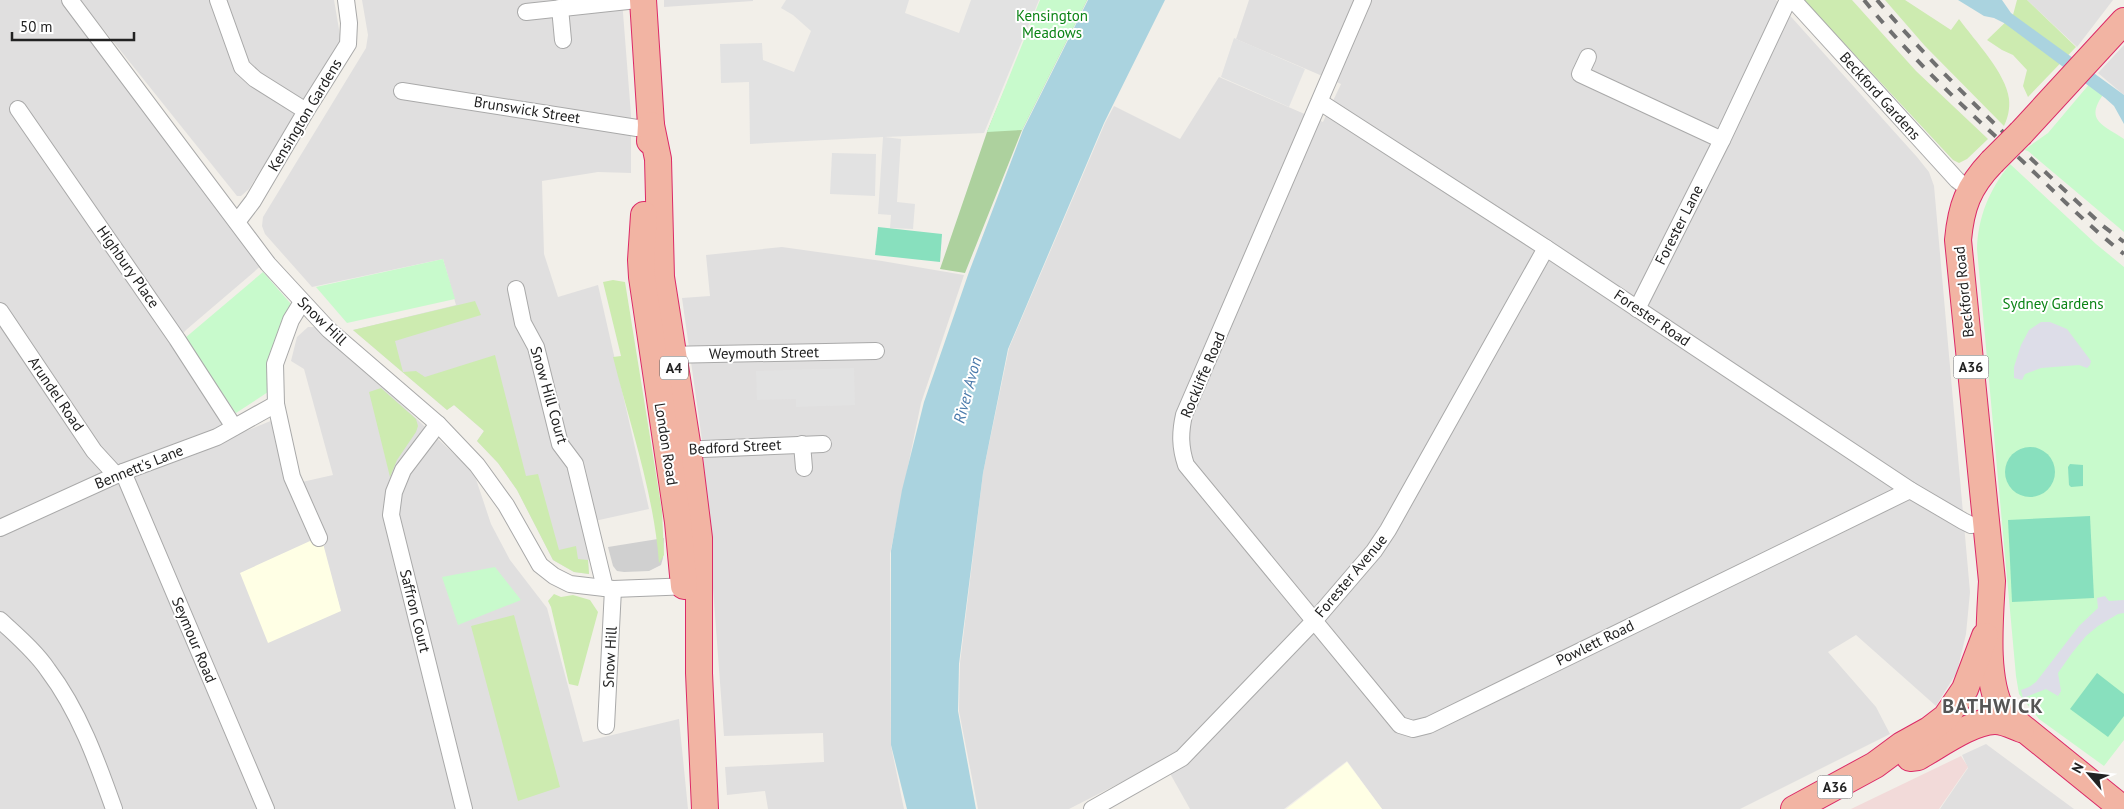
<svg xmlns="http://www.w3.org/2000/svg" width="2124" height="809" font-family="'PT Sans',sans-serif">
<rect width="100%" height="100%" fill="#f2efe9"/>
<g fill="#e0dfdf">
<polygon points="0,0 62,0 124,78 262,265 186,330 175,343 236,435 273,420 341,611 302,482 333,475 304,369 291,361 297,337 308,327 314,327 331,338 474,473 491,524 510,560 547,608 583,742 679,719 688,809 0,809"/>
<polygon points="80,0 334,0 341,41 249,189 241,196 237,196"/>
<polygon points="362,0 622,0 631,115 631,173 598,172 542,181 544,254 558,297 598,285 649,509 590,522 596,556 588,560 589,574 574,572 553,560 517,490 498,463 477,441 484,431 454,405 447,410 353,330 456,305 443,259 312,287 265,234 262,226 263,217 366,48 368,35"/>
<polygon points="664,0 753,0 753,1 664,7"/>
<polygon points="1249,0 1776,0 1917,157 1929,172 1934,186 1970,592 1966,634 1957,672 1936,706 1856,635 1828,652 1876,707 1890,734 1740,809 1382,809 1347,761 1284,809 1190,809 1163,761 1069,809 978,809 959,711 960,663 983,473 1009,348 1105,123 1114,106 1180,139 1219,77 1323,122 1341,84 1236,39"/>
<polygon points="2027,0 2113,0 2077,47"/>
<polygon points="2124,45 2124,95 2098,73"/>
<polygon points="782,247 882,261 964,275 921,403 890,554 891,746 904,809 768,809 765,791 727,795 725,767 824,762 823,733 724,736 702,440 682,298 710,296 706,255"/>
<polygon points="1986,744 2074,809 1940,809 1968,768 1962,755"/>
</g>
<polygon fill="#f2dad9" points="1961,756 1968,767 1939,809 1851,809"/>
<g fill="#ffffe5">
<polygon points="321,536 341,611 268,643 240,573"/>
<polygon points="1347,762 1382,809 1286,809"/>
</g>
<polygon fill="#d0d0d0" points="664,538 663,558 661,565 649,571 624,572 617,571 613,566 608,547"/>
<g fill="#cdebb0">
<polygon points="1804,0 1852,0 1916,71 1988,139 1967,159 1959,163 1953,160"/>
<path d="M1885,0H1905L1951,30L1959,19C1975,41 2006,73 2009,99C2010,109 2008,117 2004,126L1925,46Z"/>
<polygon points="2017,0 2027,0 2076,47 2028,97 2023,86 2027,70 2013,55 2002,50 1987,40 2013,15"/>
<path d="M613,280L625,282L662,511L664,555L659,563C654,494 630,425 613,357L621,356L603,282Z"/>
<polygon points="475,301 481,315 395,341 403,372 416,371 425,377 495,355 526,476 538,474 559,550 576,546 578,559 588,560 589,574 574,572 553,560 517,490 498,463 477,441 484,431 454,405 447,410 353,330"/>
<polygon points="381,388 416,419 418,426 416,432 397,460 390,477 369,392"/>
<polygon points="554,594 561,597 573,595 590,600 598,612 578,686 569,684 551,607 548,601"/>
<polygon points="514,615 560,787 518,801 471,626"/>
</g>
<polygon fill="#add19e" points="1042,0 1087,0 1022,130 965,273 940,269 987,132"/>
<g fill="#c8facc">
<polygon points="1040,0 1087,0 1022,130 987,132"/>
<path d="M2091,82L2105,92C2084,120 2101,124 2124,139V232L2028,151L2024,150L2048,133Z"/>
<path d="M2010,164L2096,244L2124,267V740L2104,766L2039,719L2019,694L2016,676L1977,249C1978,217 1989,190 2010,164Z"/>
<polygon points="443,259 455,299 347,323 316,287"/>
<polygon points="263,272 291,304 279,330 268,392 236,413 185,338"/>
<polygon points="495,567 521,600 458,625 442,577"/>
</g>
<g fill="#88e0be">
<polygon points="878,227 942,234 940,262 875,255"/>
<circle cx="2030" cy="472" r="25"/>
<polygon points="2070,464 2083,465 2083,486 2071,487 2069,485 2068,467"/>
<polygon points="2090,516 2094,598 2012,602 2008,520"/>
<polygon points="2097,673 2124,694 2124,716 2108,737 2070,709"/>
</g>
<g fill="#e2e2e2">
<polygon points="786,0 909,0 905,13 959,33 971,0 1039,0 984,133 884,137 901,139 897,202 915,204 913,229 890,228 891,215 878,214 883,137 750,144 749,82 721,83 720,44 762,43 763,60 794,72 811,31 793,15 781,8"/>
<polygon points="1234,38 1305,69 1289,107 1221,77"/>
<polygon points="832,153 876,154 875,196 830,194"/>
<polygon points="854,368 855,405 796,407 796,399 757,400 756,371"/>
</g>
<g fill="#dddde8">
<polygon points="2041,322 2050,322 2067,329 2091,361 2090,365 2087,368 2079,365 2041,368 2025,374 2022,380 2014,378 2014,367 2021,345 2029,330"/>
<polygon points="2105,596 2109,601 2124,600 2124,613 2118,614 2098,626 2086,636 2072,653 2058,673 2061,691 2058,696 2046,689 2023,698 2021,690 2029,687 2036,682 2079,626 2098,608 2097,598"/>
</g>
<g fill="#aad3df">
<polygon points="1088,0 1165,0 1104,123 1008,349 983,473 959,664 958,711 976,809 907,809 891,745 891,551 902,490 924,402 969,272 1023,130"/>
<polygon points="1958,0 2002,0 2011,13 2124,95 2124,124 2114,106 2105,98 2004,23 1994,18 1984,16"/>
</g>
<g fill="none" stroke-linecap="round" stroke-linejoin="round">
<defs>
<g id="minor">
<polyline points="70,0 268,264 329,330 438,424 477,465 506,505 540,565 554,576 570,584 613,589 692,586"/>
<polyline points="218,0 242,67 255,79 306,111"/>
<path d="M1363,0L1184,415C1180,433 1180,447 1186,465L1400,725L1413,729L1429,725L1910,490"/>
<polyline points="1793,0 1957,180 1970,190"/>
<polyline points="560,8 563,40"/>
<polyline points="526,12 637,0"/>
<polyline points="1588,57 1580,74 1722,140"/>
<polyline points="402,91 637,128 651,125"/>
<polyline points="1320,102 1546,248 1910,490 1963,521 1971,525 1987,523"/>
<polyline points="18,109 177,339 234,427"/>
<polyline points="237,222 253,201 306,111 348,44 349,23 346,0"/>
<polyline points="516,289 523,323 536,347 560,444 575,464 605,588"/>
<polyline points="302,302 291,320 275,364 276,404 292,477 319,538"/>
<polyline points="1637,309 1722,140 1788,0"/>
<polyline points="0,311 94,451 116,475"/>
<polyline points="665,355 876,351"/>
<polyline points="438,424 403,470 394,492 391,515 464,809"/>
<polyline points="802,444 804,468"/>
<polyline points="679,450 823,444"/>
<polyline points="123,472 266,809"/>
<polyline points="0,528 123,472 217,437 276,404"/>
<path d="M0,620C17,636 35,651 48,670C79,711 97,761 114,809"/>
<polyline points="606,726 613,589"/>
<polyline points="1092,809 1182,758 1314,621 1374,551 1388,530 1546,248"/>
</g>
<g id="trunk">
<polyline points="643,0 651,125 650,141"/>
<polyline points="651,125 658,159 661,277 688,449 699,538 699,673 705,809"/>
<polyline points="2021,133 2124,21"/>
<path d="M1992,162C1968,187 1961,207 1958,240L1992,581C1990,618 1984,679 2002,711L2123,809"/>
<polyline points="644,215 641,260 642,277 678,522 684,586"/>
<path d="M1910,758L1918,757C1938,746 1972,721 1995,721C2004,721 2013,726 2021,729"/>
<polyline points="1794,809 1875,765 1902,745 1929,730 1946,717 1965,689 1985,636"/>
</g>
</defs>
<use href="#minor" stroke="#a9a9a9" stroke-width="18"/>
<use href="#trunk" stroke="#dc2a67" stroke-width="28"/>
<use href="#minor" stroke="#fff" stroke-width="16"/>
<use href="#trunk" stroke="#f2b4a3" stroke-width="26"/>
<g stroke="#707070" stroke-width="4" stroke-dasharray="10 10" stroke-linecap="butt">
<path d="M1864,0C1909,56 1961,105 2015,154C2051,188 2085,223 2124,254"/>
<path d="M1877,0C1946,81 2025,153 2103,226L2124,242"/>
</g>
<defs>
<polyline id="trunk-bridge" points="1992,162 2021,133"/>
</defs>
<use href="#trunk-bridge" stroke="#dc2a67" stroke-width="28" stroke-linecap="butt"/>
<use href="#trunk-bridge" stroke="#f2b4a3" stroke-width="26"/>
</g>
<g text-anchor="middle" stroke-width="4" stroke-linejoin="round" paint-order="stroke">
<g fill="#fff" stroke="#646464" stroke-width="1">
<rect x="1953.5" y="355.5" width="35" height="23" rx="4"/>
<rect x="660" y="356.5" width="28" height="23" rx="4"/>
<rect x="1817.5" y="775.5" width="35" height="23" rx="4"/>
</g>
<g font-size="14" font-weight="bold" fill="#222">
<text x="1971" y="372">A36</text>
<text x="674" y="373">A4</text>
<text x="1835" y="792">A36</text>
</g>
<g font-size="15" fill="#0c8416" stroke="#fff">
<text x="1052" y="21">Kensington<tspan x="1052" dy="17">Meadows</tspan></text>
<text x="2053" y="309">Sydney Gardens</text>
</g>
<g font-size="15" fill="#222" stroke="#fff">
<text transform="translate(1880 96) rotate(48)" y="5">Beckford Gardens</text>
<text transform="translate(527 110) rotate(9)" y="5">Brunswick Street</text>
<text transform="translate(305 115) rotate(-59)" y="5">Kensington Gardens</text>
<text transform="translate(1679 225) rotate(-63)" y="5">Forester Lane</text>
<text transform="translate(128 267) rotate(55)" y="5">Highbury Place</text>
<text transform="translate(1964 292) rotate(-96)" y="5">Beckford Road</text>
<text transform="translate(1652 318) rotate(34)" y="5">Forester Road</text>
<text transform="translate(322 321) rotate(44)" y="5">Snow Hill</text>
<text transform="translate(764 353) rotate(-1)" y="5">Weymouth Street</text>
<text transform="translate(1203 375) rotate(-67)" y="5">Rockliffe Road</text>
<text transform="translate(56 394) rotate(56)" y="5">Arundel Road</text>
<text transform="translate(549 395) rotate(74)" y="5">Snow Hill Court</text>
<text transform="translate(666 444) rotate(81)" y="5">London Road</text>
<text transform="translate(735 447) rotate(-3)" y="5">Bedford Street</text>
<text transform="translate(139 467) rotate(-22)" y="5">Bennett's Lane</text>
<text transform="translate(1351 576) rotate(-50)" y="5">Forester Avenue</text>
<text transform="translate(415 611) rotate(76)" y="5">Saffron Court</text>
<text transform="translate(194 640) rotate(67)" y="5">Seymour Road</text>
<text transform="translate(1595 643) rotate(-26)" y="5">Powlett Road</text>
<text transform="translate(610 657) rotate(-87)" y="5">Snow Hill</text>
</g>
<g font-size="16" font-style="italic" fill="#4a7aab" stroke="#fff">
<text transform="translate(967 390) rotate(-75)" y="6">River Avon</text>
</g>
<g font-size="20" font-weight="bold" letter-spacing="1" fill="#555" stroke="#fff">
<text x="1993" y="713">BATHWICK</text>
</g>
</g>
<g transform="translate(2089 774) rotate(298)" stroke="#ffffff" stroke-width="4" paint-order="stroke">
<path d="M0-4L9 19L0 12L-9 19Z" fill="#222222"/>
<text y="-8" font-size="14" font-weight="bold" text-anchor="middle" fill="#222222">N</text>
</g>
<path d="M12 32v8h122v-8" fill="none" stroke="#222222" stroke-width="2.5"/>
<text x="20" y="32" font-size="15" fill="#222222" stroke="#ffffff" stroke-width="4" paint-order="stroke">50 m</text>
</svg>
